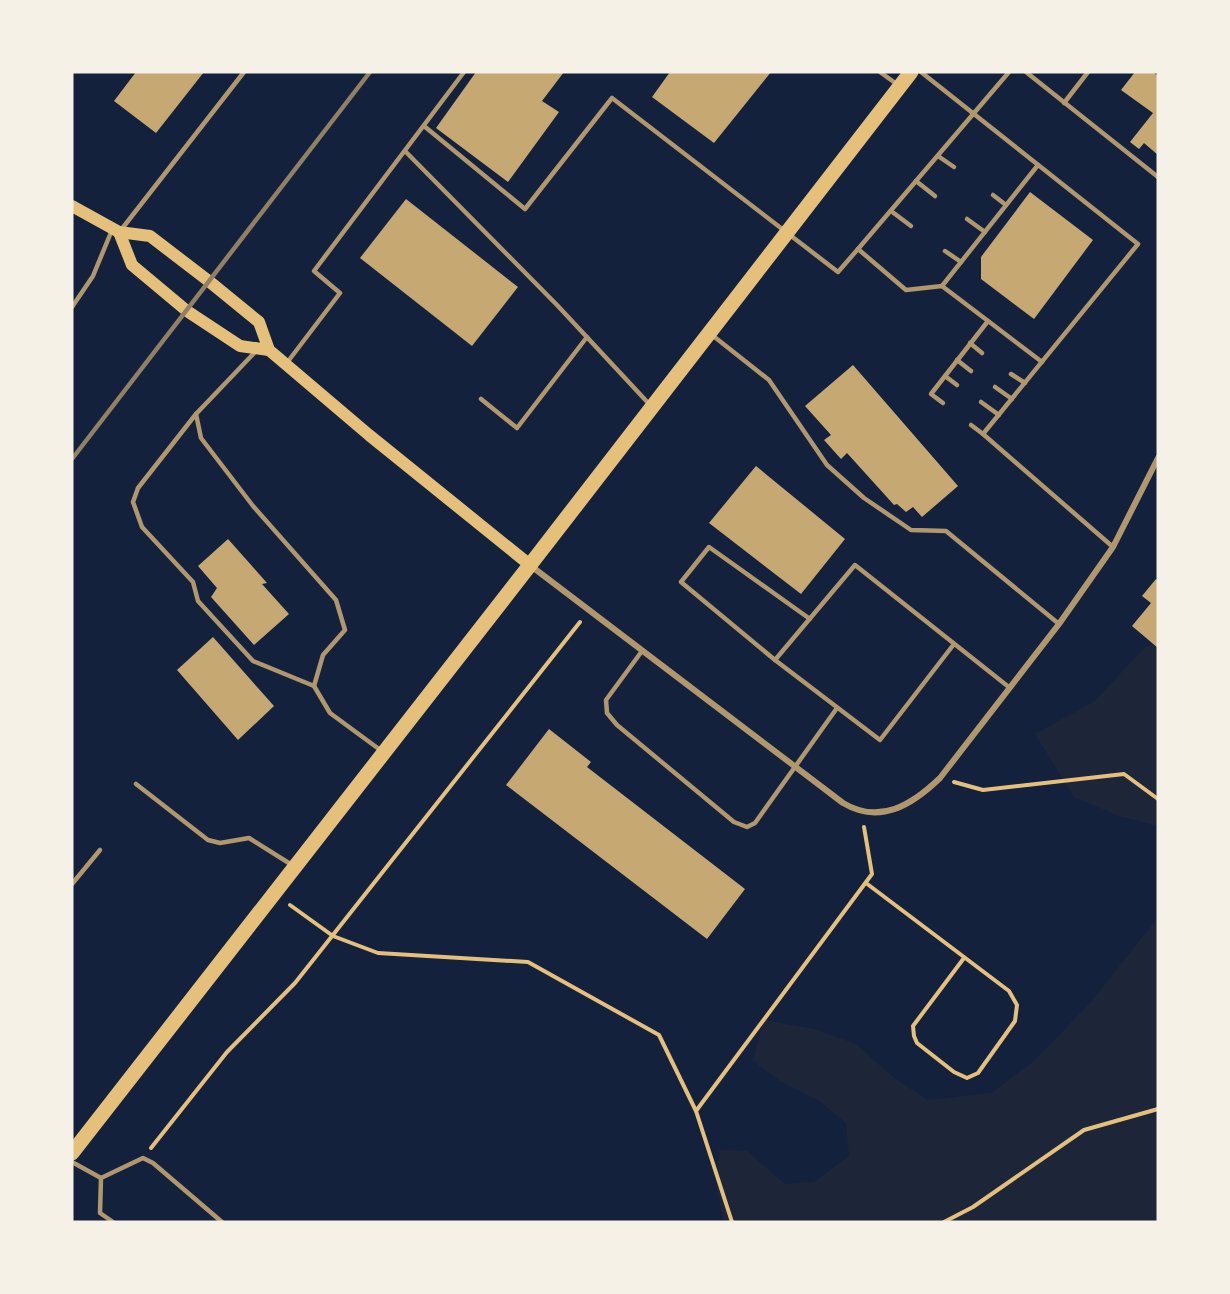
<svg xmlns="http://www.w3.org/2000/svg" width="1230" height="1294" font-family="'Open Sans',sans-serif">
<rect width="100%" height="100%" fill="#14213d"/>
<g fill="#1d2539">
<polygon points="1158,642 1158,826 1119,816 1074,797 1035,734 1095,701 1145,647"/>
<polygon points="1158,917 1158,1222 724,1222 717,1189 719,1150 747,1151 785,1184 814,1182 849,1156 846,1123 818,1100 780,1081 753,1061 764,1020 814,1029 856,1044 893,1077 928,1100 991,1093 1034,1061 1091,1002"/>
</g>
<g fill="#c6a872">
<polygon points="136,72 204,72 156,133 114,101"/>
<polygon points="476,72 564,72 542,101 559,112 508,182 436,128"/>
<polygon points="670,72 771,72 714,143 652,97"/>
<polygon points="1135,72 1153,72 1158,76 1158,155 1144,143 1139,149 1130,142 1153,113 1121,90"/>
<polygon points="1030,192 1093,240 1034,319 981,279 981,257"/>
<polygon points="406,199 518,287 472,346 360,258"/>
<polygon points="853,365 958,486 922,517 913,507 906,512 897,504 894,505 847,453 841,459 824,440 831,435 805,406"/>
<polygon points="756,466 845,539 801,594 709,523"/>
<polygon points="228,539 267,583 262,584 289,614 254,645 211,597 217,588 198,566"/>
<polygon points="1156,579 1158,580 1158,648 1132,626 1151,603 1142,596"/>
<polygon points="213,637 274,706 238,740 177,670"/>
<polygon points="549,729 591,762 587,767 745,889 707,939 506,785"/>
</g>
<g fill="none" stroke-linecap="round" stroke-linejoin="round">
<g stroke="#e5c07b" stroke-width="4">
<polyline points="954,782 983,790 1124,774 1158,799"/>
<polyline points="866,883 1009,991 1017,1005 1015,1021 978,1073 967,1078 954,1072 917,1043 914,1036 913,1026 964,958"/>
<polyline points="290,905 333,936 378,953 528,962 659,1035 696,1111 732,1222"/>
<polyline points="696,1111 872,874 864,827"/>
<polyline points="151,1148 227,1052 295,983 580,622"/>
<polyline points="944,1222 973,1207 1084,1130 1158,1109"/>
</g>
<g stroke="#b1986c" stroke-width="4.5">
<polyline points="880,72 898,85"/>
<polyline points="921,72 1138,244 983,434 1113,547"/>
<polyline points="1026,72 1158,177"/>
<polyline points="1064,103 1088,72"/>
<polyline points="424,126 525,209 612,98 838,272 858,249 906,290 942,286 1042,362"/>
<polyline points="405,151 557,305 651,406"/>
<polyline points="938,156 954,167"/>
<polyline points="916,181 935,196"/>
<polyline points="993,195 1006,205"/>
<polyline points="891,211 911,226"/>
<polyline points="967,219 985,232"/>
<polyline points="121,230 244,72"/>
<polyline points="858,249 1009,72"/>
<polyline points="945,251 961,262"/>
<polyline points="942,286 1038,165"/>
<polyline points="72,307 93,276 112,230"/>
<polyline points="712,335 769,380 827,465 864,498 911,530 946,531 1059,624"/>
<polyline points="970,343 982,353"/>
<polyline points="257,350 196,414 201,438 253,506 336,600 345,630 323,655 314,686 330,713 383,752"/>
<polyline points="957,360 971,371"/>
<polyline points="286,364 340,293 314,271 464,72"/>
<polyline points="1011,374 1025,383"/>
<polyline points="945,376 957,385"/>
<polyline points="995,387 1012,399"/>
<polyline points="481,399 517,428 587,337"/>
<polyline points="981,402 999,415"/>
<polyline points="943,403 931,394 988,321"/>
<polyline points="196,414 138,488 133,502 142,527 193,582 198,601 253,661 314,686"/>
<polyline points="971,425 983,434"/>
<polyline points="810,619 709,547 681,582 775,660 855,565 1010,688"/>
<polyline points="642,651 606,700 607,713 617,725 734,822 747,827 755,823 837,708"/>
<polyline points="775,660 880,740 954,644"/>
<polyline points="136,784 208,840 220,843 249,838 292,865"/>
<polyline points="72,884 100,850"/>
<polyline points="72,1162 101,1178"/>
<polyline points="101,1178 143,1158 153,1163 222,1222"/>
<polyline points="101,1178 100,1213 113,1222"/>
</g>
<path stroke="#b1986c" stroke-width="6" d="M531,566L843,803C880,825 912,805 940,778L1059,624L1113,547L1158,458"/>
<g stroke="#e5c07b" stroke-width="12">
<polyline points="72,206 119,232 150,236 210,282 259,322 269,350 369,435 530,565"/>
<polyline points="119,232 132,265 187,311 240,346 269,350"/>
</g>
<polyline stroke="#e5c07b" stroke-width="15" points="72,1153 530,565 911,72"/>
<polyline stroke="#918062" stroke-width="4.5" points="72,459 370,72"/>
</g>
<rect width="1230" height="1294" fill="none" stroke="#f6f1e7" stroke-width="147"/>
</svg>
